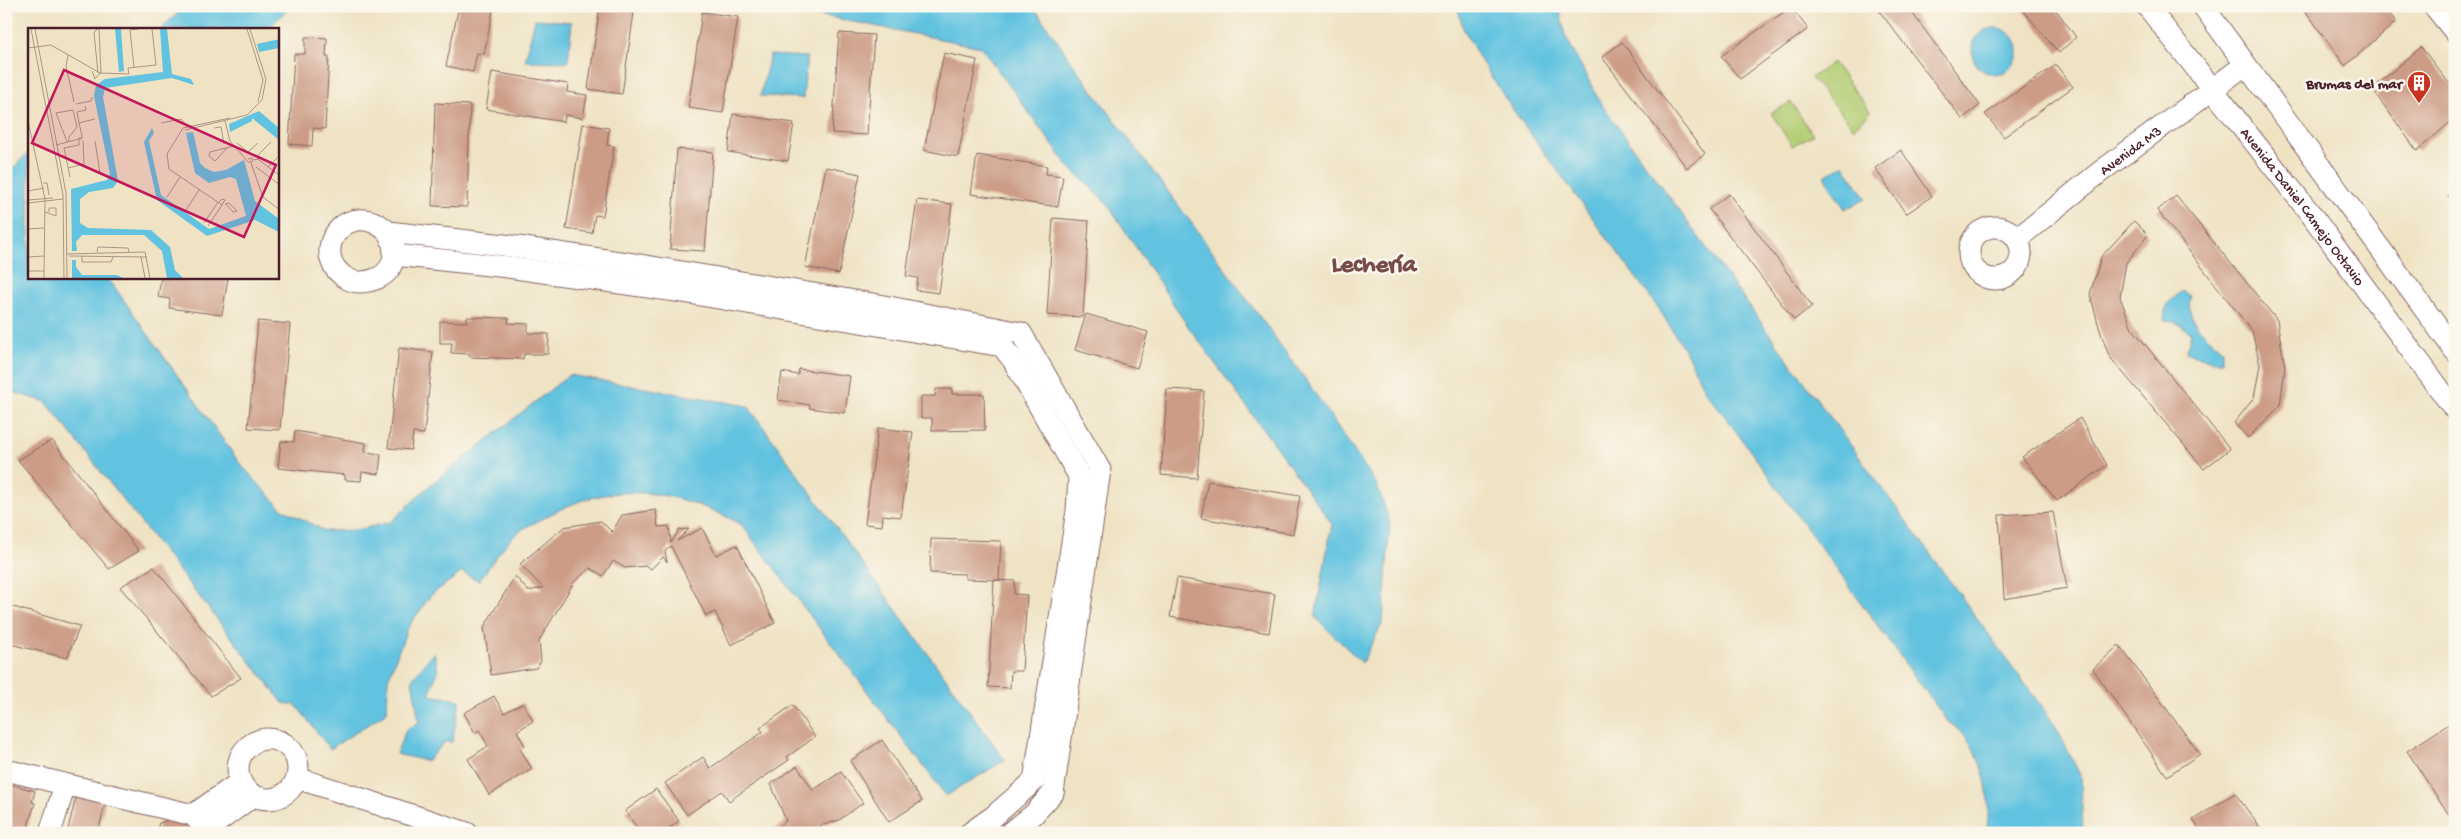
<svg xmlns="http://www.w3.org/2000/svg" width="2461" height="839" font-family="'Gochi Hand',sans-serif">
<rect width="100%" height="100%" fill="#fbf7ec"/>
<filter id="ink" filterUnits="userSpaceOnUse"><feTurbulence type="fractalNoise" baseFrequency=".02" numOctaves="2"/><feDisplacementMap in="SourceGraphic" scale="10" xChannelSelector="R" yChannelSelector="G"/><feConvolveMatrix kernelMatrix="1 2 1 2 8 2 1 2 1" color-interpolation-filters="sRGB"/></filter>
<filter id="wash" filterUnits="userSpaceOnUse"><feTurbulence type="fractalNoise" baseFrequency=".0096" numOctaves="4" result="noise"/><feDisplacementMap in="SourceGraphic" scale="20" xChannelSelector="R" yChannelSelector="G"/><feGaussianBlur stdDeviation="1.12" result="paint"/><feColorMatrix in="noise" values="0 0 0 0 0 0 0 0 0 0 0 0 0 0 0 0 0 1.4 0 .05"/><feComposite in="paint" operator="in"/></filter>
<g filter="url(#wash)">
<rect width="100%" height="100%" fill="#efe3c4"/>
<g fill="#b2cd73" stroke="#7e764f">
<polygon points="1833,62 1871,112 1854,128 1811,78"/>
<polygon points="1791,102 1813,135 1792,146 1771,113"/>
</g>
<g fill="#62c3e0" stroke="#567186">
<polygon points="186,6 291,6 267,29 161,29"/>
<polygon points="773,6 1033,6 1078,71 1187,217 1308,383 1377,485 1390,523 1383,622 1362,663 1315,617 1332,524 1185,322 1107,203 1068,166 981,47"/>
<path d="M1457,6H1559L1565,35L1600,102L2055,725L2081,777L2083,833H1986C1994,796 1982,742 1948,722L1719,408L1706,393L1687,354L1659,309L1511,107L1481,61L1463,28Z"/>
<polygon points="535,19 572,22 568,62 525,61"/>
<circle cx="1995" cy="51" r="23"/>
<polygon points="770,55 807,57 803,98 760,96"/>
<path d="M29,152V278H108L241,465L281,508L325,531L357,530L391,522L429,486L569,375L748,406L1005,760L946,796L741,524C673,489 612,478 544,518C535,523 522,528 514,536C501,548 490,566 479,581L462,572L431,595L407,629L388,679L387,712L330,749L296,705L283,703L46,402L6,390V175Z"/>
<polygon points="1844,165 1866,199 1845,209 1824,176"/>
<path d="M2182,291L2190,296C2186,323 2204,333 2222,349V361C2205,362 2202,356 2186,352L2191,333L2177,323L2164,320L2166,305Z"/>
<polygon points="434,652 438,671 429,695 460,700 452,742 445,742 427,761 396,754 406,730 419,722 412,679"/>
</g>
<g id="blocks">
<g fill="#cc9c86">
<polygon points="459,6 494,6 484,54 477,53 473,72 446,66"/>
<polygon points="600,6 635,6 622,94 588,89"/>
<polygon points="1879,6 1907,6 1980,105 1962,119 1877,8"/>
<polygon points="2019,6 2053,6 2076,37 2059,53"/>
<polygon points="2302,6 2384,6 2396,22 2345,66"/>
<polygon points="1791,7 1808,29 1740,79 1721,56"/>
<polygon points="702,12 738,17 723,113 688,108"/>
<polygon points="839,33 874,35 867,135 832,133"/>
<polygon points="305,37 327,38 326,57 329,57 325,129 313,128 312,146 289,144 294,54 305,54"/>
<polygon points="1622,42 1705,154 1687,168 1602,57"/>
<polygon points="2421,47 2455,91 2455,118 2417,151 2372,89"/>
<polygon points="944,53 977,60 958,157 924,150"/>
<polygon points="2056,65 2073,87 2004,137 1985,114"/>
<polygon points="492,72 568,84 567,92 587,95 583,118 565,115 564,122 486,109"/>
<polygon points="435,103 470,105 467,207 432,206"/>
<polygon points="733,114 794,123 788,161 728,152"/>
<polygon points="583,124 609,128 607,145 614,146 603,216 595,215 592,233 566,229"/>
<polygon points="677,149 713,152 705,251 670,249"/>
<polygon points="1901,150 1932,196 1906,214 1875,168"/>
<polygon points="977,155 1047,166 1046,174 1063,176 1058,207 971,194"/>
<polygon points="826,167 860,174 839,274 805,267"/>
<polygon points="2455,190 2455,204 2448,196"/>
<polygon points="1729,194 1812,306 1794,320 1709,209"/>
<polygon points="2176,196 2277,320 2285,367 2280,406 2248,438 2234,423 2254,398 2260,365 2252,331 2157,210"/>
<polygon points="917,200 952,204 939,293 916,290 918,278 906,276"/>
<polygon points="1053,218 1089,221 1083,317 1047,315"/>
<polygon points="2134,221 2148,235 2126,263 2120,297 2132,328 2230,449 2204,469 2109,356 2099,327 2090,294 2101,257"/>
<polygon points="161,278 228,278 222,315 169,308 170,299 158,297"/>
<polygon points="1086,314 1148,332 1137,368 1075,350"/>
<polygon points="467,317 509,318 508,323 528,324 528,333 549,334 548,354 524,354 523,359 470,357 470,354 451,353 452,343 440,343 440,321 467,322"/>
<polygon points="258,321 290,324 280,430 248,428"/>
<polygon points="399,348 433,352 424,434 413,433 411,450 388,448"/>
<polygon points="799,369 850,376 845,413 809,408 810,405 778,400 782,372 798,375"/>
<polygon points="936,389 952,389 952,394 984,394 985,430 932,431 932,418 921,418 921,396 935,396"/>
<polygon points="1167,389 1204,391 1197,478 1161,475"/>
<polygon points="6,404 10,405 7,416 6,416"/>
<polygon points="2080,418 2107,465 2057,501 2022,457"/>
<polygon points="878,428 913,432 901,517 883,515 882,526 865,524"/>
<polygon points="295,431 366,443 365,452 381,454 379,474 362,472 361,481 345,480 345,475 278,468 281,441 294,442"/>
<polygon points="52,440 139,551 109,569 18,460"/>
<polygon points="1208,481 1300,496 1293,534 1201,518"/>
<polygon points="656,510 658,527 669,526 671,543 679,530 689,529 677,541 702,528 716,555 737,545 775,623 731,645 715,612 706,616 671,546 665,551 667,562 663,557 651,569 646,566 625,568 613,561 603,576 590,568 574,582 539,641 541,661 536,668 491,675 484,627 515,576 528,591 543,588 520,564 564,527 601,521 612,532 622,515"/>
<polygon points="2053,512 2067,588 2004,599 1999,515"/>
<polygon points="931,539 1001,541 999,580 965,579 965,574 930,573"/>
<polygon points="154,567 241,678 211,696 120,587"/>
<polygon points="1177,578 1275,594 1269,633 1170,617"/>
<polygon points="994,580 1015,581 1014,594 1027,595 1022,671 1011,671 1010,688 988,687"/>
<polygon points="6,605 80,626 67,658 6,643"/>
<polygon points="2119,645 2200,754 2167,776 2093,669"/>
<polygon points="494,696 504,713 523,703 533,721 517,731 525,746 520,749 532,769 489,795 468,759 488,746 479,730 475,733 464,713"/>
<polygon points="793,705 815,737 787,757 789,760 729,801 722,791 687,815 665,783 703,757 710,768 763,732 760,728"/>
<polygon points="2449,724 2455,732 2455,824 2407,751"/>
<polygon points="882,740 922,801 889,822 850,761"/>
<polygon points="797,766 813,790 841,772 863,803 839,820 820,826 811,833 770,833 786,821 771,784"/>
<polygon points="6,783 35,791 32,802 35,803 26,833 6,833"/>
<polygon points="656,789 679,821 667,830 669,833 641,833 625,811"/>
<polygon points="77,793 106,800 98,833 67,833"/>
<polygon points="2235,793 2264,833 2202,833 2193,820"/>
<polygon points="169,820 189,825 192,833 156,833 159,823"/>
</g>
</g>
</g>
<g filter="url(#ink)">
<use href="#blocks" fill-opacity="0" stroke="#846461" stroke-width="1"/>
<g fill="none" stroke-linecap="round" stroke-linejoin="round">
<defs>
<g id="minor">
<path id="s1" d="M2147,6L2310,213L2455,410"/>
<polyline points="2203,6 2455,351"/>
<polyline points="2434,6 2455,32"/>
<circle cx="1995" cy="253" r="26"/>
<path d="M388,232C397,248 397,269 378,278C368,282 357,284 348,279C305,255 347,194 388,232L504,245L633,264L879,305L1021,333L1100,470L1053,793"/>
<path id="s2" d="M2017,239L2100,172L2245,65"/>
<polyline points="395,255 508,267 683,292 1002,346 1013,360 1079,476 1077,511 1034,781"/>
<circle cx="268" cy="769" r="30"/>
<polyline points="6,770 193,815 210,833"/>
<polyline points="297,778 467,833"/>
<polyline points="193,815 240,782"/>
<polyline points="208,829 253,796"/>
<polyline points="50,833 65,785"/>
<polyline points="970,833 994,816 1034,781"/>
<polyline points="1010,833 1033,815 1053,793"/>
</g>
</defs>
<use href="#minor" stroke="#846461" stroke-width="23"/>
<use href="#minor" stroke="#fff" stroke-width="21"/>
</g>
</g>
<defs>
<symbol id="building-pin" viewBox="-11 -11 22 30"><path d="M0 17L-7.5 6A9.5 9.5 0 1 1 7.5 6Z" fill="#c8321e" stroke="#fbf7ec"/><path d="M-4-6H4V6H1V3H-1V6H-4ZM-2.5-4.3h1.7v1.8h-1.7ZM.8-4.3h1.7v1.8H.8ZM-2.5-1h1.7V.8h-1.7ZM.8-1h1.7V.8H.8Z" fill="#fff"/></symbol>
</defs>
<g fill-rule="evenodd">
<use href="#building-pin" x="2405" y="69" width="28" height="38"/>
</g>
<g text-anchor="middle" stroke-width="5" stroke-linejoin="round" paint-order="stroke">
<g font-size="15" font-weight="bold" fill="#4a1f2b" stroke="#fbf7ec" text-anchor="end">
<text x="2402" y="88">Brumas del mar</text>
</g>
<g font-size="15" fill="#4a1f2b" stroke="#fbf7ec">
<text dy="5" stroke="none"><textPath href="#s2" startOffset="144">Avenida M3</textPath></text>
<text dy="5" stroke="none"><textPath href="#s1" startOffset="254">Avenida Daniel Camejo Octavio</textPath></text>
</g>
<g font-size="25" font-weight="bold" fill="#784b4b" stroke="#fbf7ec">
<text x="1374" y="271">Lechería</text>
</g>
</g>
<g transform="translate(28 28)">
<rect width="251" height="251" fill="#efe3c4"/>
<path d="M87,1H93L96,43L91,44ZM132,1H139L144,46L163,51L166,57L144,50L77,60L75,69L90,153L85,160L61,164L52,171V195L60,200L123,202L142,219L147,242L155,250H139L134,223L116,207H54L48,214L49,223H44L43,161L79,152L82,146L66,68L68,57L77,51L135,44ZM252,11L251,20L231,24L229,16ZM231,83L251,100V112L224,90V93L202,104L201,96ZM124,100L126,105L121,113L133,167L181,201L218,188L208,151L202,149L181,155L167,145L158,105L165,104L172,135L177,140L186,144L198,142L216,132L227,173L251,191V204L227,192L179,208L129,172L116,114ZM44,232H48V239L54,247H89L95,250H44Z" fill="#62c3e0"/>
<path fill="none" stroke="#ad9587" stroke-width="1" d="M3,1L35,167L36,250M7,1L38,165L39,250M69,1L66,5L70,45M71,1L73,46M219,1L235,52L230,74M0,20L23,17L72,45L101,46L100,40L128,37L124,1M40,27L38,38L46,74M106,39L102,2L110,1M64,43L67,51L72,45M48,76L63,73L64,69M0,93L17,171L16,250M197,93L202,113L220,134H224V130L220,131M51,95L49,84L58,82L57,78M133,95L153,91L160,99M155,100L202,90M155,100L139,126L141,141L194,177L197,172L194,171L191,174M186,100L193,99L196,116M157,102L219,87L234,72L238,51L222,1M54,108L51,95L67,91M67,113L72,145M39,114L28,85L45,82L49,99L41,109V114M209,115L220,124L230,115M28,117L51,111M199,120L187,133L181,128L182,124L206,118M230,131V127L243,114M225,132L230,131L252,148M223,135L235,169L252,182M228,139L252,157M240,139L252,127M40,140L56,136L55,113M42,149L36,120L51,117V110L55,109L52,112M15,155H19L21,167M0,163L16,160M139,169L152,149M0,172L25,170M0,175L35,171M197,176L201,175L209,183L205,184L198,176M158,182L171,162M17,184L28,188V180H21V184M176,195L190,174M180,198L194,177M0,201L16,200M69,224L70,219L100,220L101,224M38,226L117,224L122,250M41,228L119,229M54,228V234H83L85,229M0,229L16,228M113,229L117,250M0,243H16"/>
<path fill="#c2185b" fill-opacity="0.15" stroke="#c2185b" stroke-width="2.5" d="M36,42L248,137L216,209L4,115Z"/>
<rect width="251" height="251" fill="none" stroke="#4a1f2b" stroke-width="2.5"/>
</g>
<rect width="2461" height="839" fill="none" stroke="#fbf7ec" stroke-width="25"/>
</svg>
